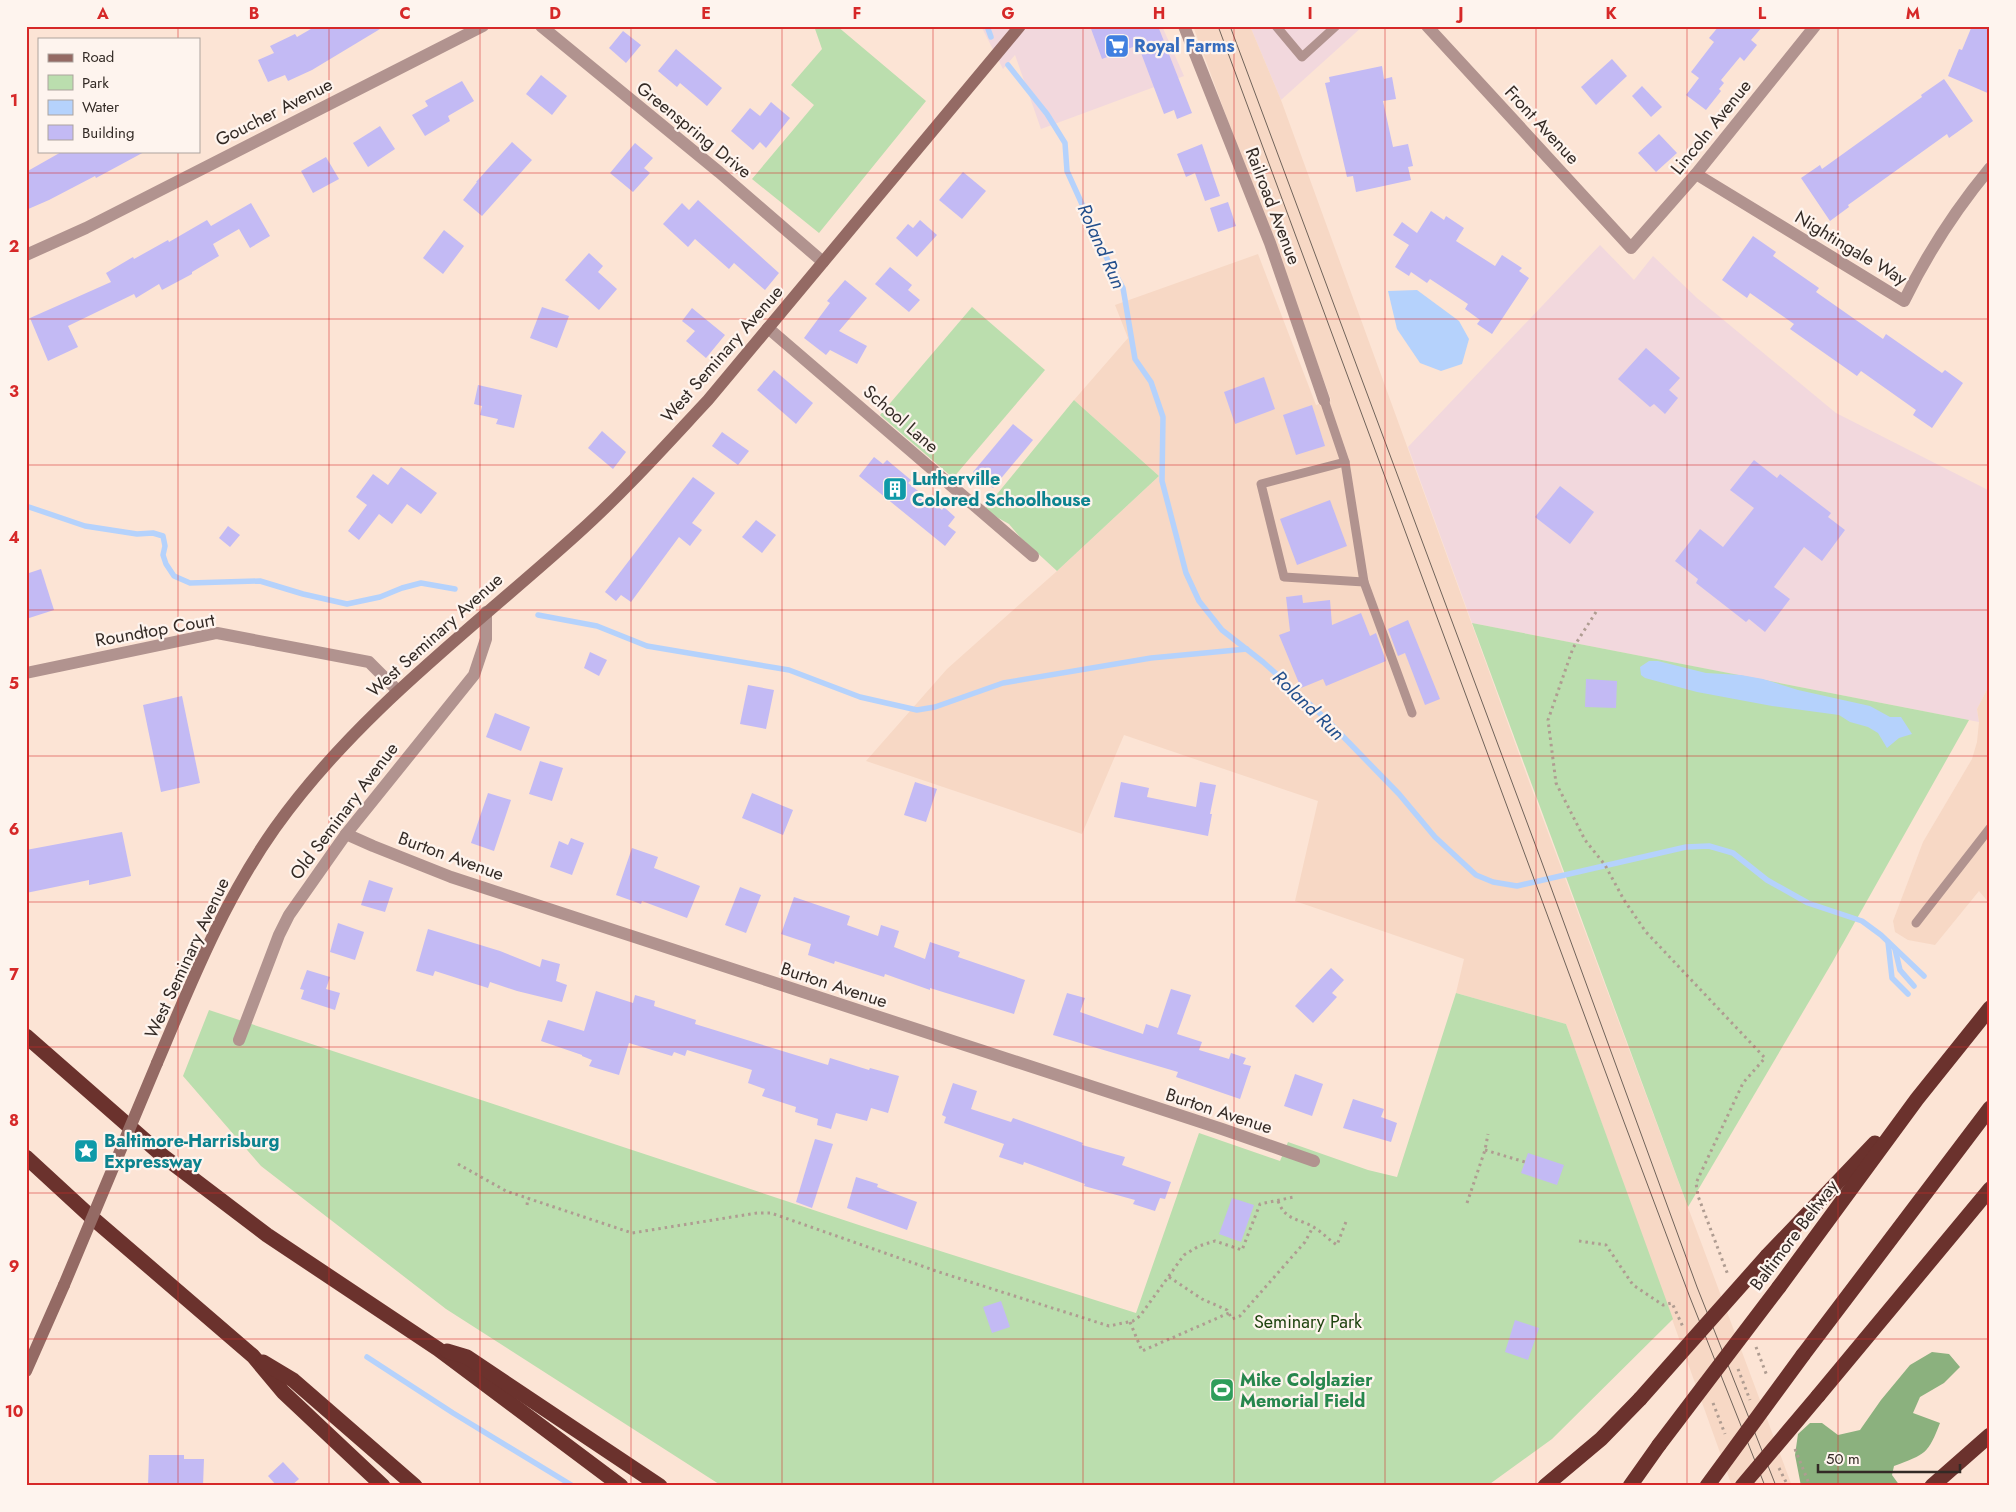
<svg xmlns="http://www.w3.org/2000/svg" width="2016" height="1512" font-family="Jost,sans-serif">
<rect width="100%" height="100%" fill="#fce4d5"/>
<g fill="#f2d8dd">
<polygon points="981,26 1162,26 1184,76 1041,129 1015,55 1003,69"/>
<polygon points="1250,26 1363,26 1281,100"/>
<polygon points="1600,245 1634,280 1653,256 1697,298 1836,413 1990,491 1990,684 1977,709 1979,722 1472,623 1408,447"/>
</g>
<g fill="#f7d8c5">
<polygon points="1193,26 1250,26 1281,100 1530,784 1792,1486 1732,1486 1566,1024 1456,993 1464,959 1295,901 1318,801 1124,735 1082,834 866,761 947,669 1057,571 1159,476 1074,400 1128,338 1115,305 1258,254 1316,405 1331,400"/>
<polygon points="1990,684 1990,904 1979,891 1935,945 1908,940 1895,932 1893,921 1923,842 1972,759 1977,742 1979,722 1977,709"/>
</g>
<g fill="#bbdeae">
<polygon points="814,26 837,26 926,101 819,233 752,179 814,105 791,85 822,49"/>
<polygon points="972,307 1045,370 953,478 880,415"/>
<polygon points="1074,400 1159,476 1057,571 1020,537 1009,524 984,510"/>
<polygon points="1472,623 1969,720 1833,961 1688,1207"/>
<polygon points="1456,993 1566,1024 1673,1319 1552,1439 1487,1486 722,1486 446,1309 261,1166 183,1076 209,1010 877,1231 1136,1313 1199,1133 1280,1161 1288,1142 1368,1170 1397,1177"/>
</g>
<path fill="#8bb17e" d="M1932,1352L1949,1354L1960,1367L1944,1383L1920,1397L1913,1413L1940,1423C1928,1454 1926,1454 1894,1466L1892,1475L1900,1486H1801L1795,1455L1798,1434L1810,1423H1822L1838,1435L1860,1430L1881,1400L1910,1365Z"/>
<g fill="#b5d2fc">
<polygon points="1417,290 1459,321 1469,339 1462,364 1441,371 1420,363 1397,329 1388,291"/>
<polygon points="1649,661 1658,661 1706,673 1741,675 1763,679 1798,690 1870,706 1890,717 1901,717 1912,734 1899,738 1887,748 1878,733 1868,727 1850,722 1839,715 1772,706 1697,692 1645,678 1641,675 1640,667"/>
</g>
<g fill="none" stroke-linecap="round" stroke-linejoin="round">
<g stroke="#b5d2fc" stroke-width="5.5">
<polyline points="987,26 991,37"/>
<polyline points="1008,65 1047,114 1065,143 1067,171 1105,255 1123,288 1135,359 1151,382 1163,417 1162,481 1186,573 1199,601 1222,630 1263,662 1326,719 1399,794 1435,837 1476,875 1493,882 1517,886 1686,847 1709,846 1733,853 1767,880 1808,903 1862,921 1881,935 1924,976"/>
<polyline points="26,506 85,526 137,534 153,533 163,536 165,546 163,555 166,564 174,576 190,583 260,581 303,594 347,604 380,597 402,588 421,583 455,589"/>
<polyline points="538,615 597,626 647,646 789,670 860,697 917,710 935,707 1003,683 1151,658 1247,649"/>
<polyline points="1888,942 1892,978 1908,994"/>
<polyline points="1895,949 1900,970 1914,986"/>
<polyline points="367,1357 453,1413 573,1486"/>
</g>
</g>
<g fill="#c3baf4">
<polygon points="316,26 385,26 312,70 288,81 285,75 268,82 258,60 274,53 270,46 295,34 297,37"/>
<polygon points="1090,26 1158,26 1192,113 1177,119 1174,110 1164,114 1138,45 1102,59"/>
<polygon points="1719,26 1763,26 1751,40 1757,45 1744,61 1740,57 1721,80 1724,83 1719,89 1721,91 1706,110 1686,95 1699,78 1691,72 1714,42 1709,38"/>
<polygon points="1972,26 1990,26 1990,94 1948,76 1959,49 1962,50"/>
<polygon points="623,31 641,45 626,63 609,48"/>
<polygon points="676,49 722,88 707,106 680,83 677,87 658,71"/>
<polygon points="1612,59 1627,76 1596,105 1581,87"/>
<polygon points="1382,66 1384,79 1392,77 1396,99 1383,101 1393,147 1408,144 1413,166 1408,167 1411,180 1356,192 1353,176 1347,177 1325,83 1330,82 1329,77"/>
<polygon points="541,75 567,96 552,115 526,94"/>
<polygon points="1944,79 1973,121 1949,138 1947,134 1848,205 1849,207 1830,221 1801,178 1820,165 1822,169 1922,97 1921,95"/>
<polygon points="462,81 474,101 448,116 450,121 425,136 412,115 428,106 425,101"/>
<polygon points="1642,86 1662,107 1651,117 1632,96"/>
<polygon points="771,102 790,118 766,148 760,142 753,150 731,131 750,108 760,116"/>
<polygon points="380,126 395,149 368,167 353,143"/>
<polygon points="1659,134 1677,153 1656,172 1638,153"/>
<polygon points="512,142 532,160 482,216 463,200 477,182 476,182"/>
<polygon points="635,143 653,158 644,168 650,173 633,192 610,173"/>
<polygon points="1202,144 1220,196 1205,201 1195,173 1186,177 1177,154"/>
<polygon points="63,151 146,151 96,178 95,176 49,200 26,210 26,172"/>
<polygon points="326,157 339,179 313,193 301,171"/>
<polygon points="963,172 986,191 962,219 939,200"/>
<polygon points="698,200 779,273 765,290 734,263 729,269 695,239 688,247 663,224 682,203 689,210"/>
<polygon points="1228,202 1236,226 1218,232 1210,208"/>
<polygon points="251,203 270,236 250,248 239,229 213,244 219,256 192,272 192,274 162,290 159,284 136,298 134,294 68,326 78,347 48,361 30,318 111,282 106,273 133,257 134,259 168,240 169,242 207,220 211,226"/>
<polygon points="1431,211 1444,220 1446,216 1464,228 1456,241 1495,266 1502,255 1522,268 1519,271 1529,278 1492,334 1477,324 1480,320 1465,309 1468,304 1430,279 1427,283 1411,272 1409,276 1395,267 1409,245 1393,235 1402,222 1417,233"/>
<polygon points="920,220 937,235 917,257 896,238 908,224 913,228"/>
<polygon points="444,230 464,246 443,274 423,258"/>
<polygon points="1753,236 1776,252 1773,256 1819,288 1816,292 1883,339 1886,334 1942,373 1945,370 1963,383 1932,428 1913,415 1916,410 1861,371 1857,376 1790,329 1794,324 1750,293 1747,298 1722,280"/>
<polygon points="589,253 603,266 598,272 617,289 599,310 565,280"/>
<polygon points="890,267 912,285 908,290 920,300 909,312 875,284"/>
<polygon points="845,280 867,298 839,331 867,346 857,364 830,350 826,355 804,338 830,303 827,301"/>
<polygon points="542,307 569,316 557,348 530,338"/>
<polygon points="692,308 725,335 706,358 686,341 695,331 682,321"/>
<polygon points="1646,348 1680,378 1669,390 1678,398 1665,414 1654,404 1650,407 1618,379"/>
<polygon points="774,370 813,403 796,424 757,390"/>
<polygon points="1264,377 1275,409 1235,424 1224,392"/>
<polygon points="478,385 522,395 514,428 496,424 498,419 480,415 482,406 474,404"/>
<polygon points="1312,405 1325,446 1296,455 1283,415"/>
<polygon points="1013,424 1033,440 993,488 973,472"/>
<polygon points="602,431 626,452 613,469 588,448"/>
<polygon points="722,432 749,451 738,465 712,446"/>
<polygon points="874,457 883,464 887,460 911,480 908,483 942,510 944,507 955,517 948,526 956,532 945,546 859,476"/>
<polygon points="1754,460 1777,478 1780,474 1831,513 1828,517 1845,530 1822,561 1804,547 1774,587 1790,599 1765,632 1749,619 1746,622 1696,583 1698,579 1675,561 1700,529 1723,547 1754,508 1730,490"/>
<polygon points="401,467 437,493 421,514 407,504 392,524 379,514 359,540 348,531 367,505 356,497 373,474 388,485"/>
<polygon points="693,477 715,493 692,523 702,530 690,546 679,537 631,602 621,595 616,601 605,592"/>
<polygon points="1560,486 1594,512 1570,544 1535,517"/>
<polygon points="1330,500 1347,546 1297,565 1280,519"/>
<polygon points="756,520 776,535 762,553 742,537"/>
<polygon points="228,526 240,535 230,547 219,538"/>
<polygon points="41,569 54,610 26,619 26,574"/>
<polygon points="1302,595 1303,603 1330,600 1332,625 1361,613 1370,636 1376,633 1386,661 1326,686 1323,679 1301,688 1279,635 1290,631 1286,597"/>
<polygon points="1408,620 1440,699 1425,705 1405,653 1398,656 1388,629"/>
<polygon points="590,652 607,660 599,676 584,668"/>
<polygon points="1586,679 1617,681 1616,708 1585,707"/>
<polygon points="748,685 774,690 766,729 740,724"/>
<polygon points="182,696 200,783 161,792 143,705"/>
<polygon points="495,713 530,727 521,751 486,737"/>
<polygon points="540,761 563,768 552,801 529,794"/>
<polygon points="915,782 937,789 926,822 904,815"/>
<polygon points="1121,782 1149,788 1147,797 1196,807 1200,782 1216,785 1210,814 1212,814 1208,836 1114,817"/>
<polygon points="488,793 511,800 494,851 471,843"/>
<polygon points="752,793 793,810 783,835 742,818"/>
<polygon points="122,832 131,876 89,885 89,880 26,893 26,850"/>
<polygon points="571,838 584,843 572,875 550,867 559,841 568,845"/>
<polygon points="632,848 658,857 654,868 700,886 687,918 642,901 641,904 616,895"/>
<polygon points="369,880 393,888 385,912 361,905"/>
<polygon points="740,887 761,895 746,933 725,925"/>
<polygon points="794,897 850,916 847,925 878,936 881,925 899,931 894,947 925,959 930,942 960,952 958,957 1025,980 1014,1014 930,988 930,990 885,974 884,977 835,961 834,964 808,955 811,944 781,934"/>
<polygon points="338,923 364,932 355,960 330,952"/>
<polygon points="428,929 500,951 540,967 542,959 560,964 556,981 567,985 562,1002 517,991 490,982 488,988 435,971 433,976 416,971"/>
<polygon points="1331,968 1344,980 1332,993 1337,997 1313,1023 1295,1006"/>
<polygon points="307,970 330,977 326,989 340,993 335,1010 301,999 304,990 300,989"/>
<polygon points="1171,989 1191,995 1177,1034 1202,1042 1199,1050 1229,1059 1231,1053 1246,1058 1243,1064 1251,1066 1240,1099 1176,1077 1178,1072 1053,1035 1067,993 1085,998 1080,1012 1143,1034 1146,1024 1158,1028"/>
<polygon points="596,991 633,1003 635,995 655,1001 654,1006 696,1020 695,1024 828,1065 830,1058 869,1070 870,1068 899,1076 888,1113 871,1108 867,1121 836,1113 831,1129 817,1125 818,1119 795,1112 796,1107 762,1096 765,1089 748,1083 752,1070 687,1050 685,1056 674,1052 672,1056 629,1043 619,1075 589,1066 592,1060 582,1056 582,1055 541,1041 548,1020 584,1031"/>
<polygon points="1295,1074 1323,1084 1312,1116 1284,1106"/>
<polygon points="953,1083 977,1091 971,1109 1011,1122 1013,1118 1083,1143 1082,1145 1125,1157 1122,1165 1171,1182 1165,1199 1160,1198 1155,1211 1133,1204 1135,1200 1084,1186 1085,1184 1024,1162 1023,1165 999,1157 1004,1144 944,1123 946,1117 942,1115"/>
<polygon points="1353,1099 1384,1109 1381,1117 1397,1123 1391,1142 1343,1128"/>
<polygon points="815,1139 833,1144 812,1208 796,1202"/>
<polygon points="1528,1153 1564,1165 1557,1185 1521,1173"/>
<polygon points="856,1177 878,1184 877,1187 917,1202 907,1230 847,1208"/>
<polygon points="1232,1198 1254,1205 1241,1242 1219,1234"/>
<polygon points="1001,1301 1010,1327 992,1333 983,1307"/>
<polygon points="1515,1320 1539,1328 1528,1360 1505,1352"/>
<polygon points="149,1455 184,1455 184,1459 204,1459 203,1486 148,1486"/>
<polygon points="283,1462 299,1479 291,1486 277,1486 268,1476"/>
</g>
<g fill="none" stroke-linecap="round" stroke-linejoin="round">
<g stroke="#af9c91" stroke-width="3" stroke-dasharray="2.5 4" stroke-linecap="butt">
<polyline points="1386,26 1387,30"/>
<polyline points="1596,612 1573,648 1548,720 1556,783 1585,840 1605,865 1624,900 1646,932 1765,1058 1743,1083 1696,1183 1698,1196 1728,1275"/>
<polyline points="1485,1150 1525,1162"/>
<polyline points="458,1164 506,1191 632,1233 757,1213 771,1213 939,1272 1109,1326 1133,1321 1140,1316 1184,1255 1199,1246 1215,1241 1242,1250 1260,1204 1294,1197"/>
<path d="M1278,1201C1286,1222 1300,1218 1315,1228C1323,1233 1329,1240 1337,1245L1347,1219"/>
<polyline points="1467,1203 1485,1150 1488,1134"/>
<polyline points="527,1205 528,1198"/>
<polyline points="1579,1241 1606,1245 1633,1285 1663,1305 1672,1303 1683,1327"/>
<polyline points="1169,1277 1202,1299 1227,1310 1232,1319 1240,1316 1305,1242 1313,1227"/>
<polyline points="1130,1322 1142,1351 1229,1313"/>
<polyline points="1756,1347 1767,1376"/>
<polyline points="1738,1369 1750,1400"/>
<polyline points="1713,1403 1725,1434"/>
<polyline points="1795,1449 1810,1486"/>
<polyline points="1779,1468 1787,1484"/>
</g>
<g stroke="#b1938f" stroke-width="9">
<polyline points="1276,26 1302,57 1336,26"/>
<polyline points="1324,400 1345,462 1364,582 1412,713"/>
<polyline points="1345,462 1261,484 1284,577 1364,582"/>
<polyline points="1916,923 1990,828"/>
</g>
<g stroke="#b1938f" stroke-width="12">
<polyline points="541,26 719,172 823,262"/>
<polyline points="1184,26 1270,243 1324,400"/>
<polyline points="1427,26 1631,248 1696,174 1815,26"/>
<path d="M1696,174L1904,301C1927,254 1956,209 1990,168"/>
<polyline points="26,255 86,228 483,26"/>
<polyline points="768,328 1033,556"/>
<polyline points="26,673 217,633 369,662 397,690"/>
<polyline points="346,834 373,846 451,877 1222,1129 1314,1161"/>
<polyline points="239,1040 279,935 289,915 346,834 474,675 486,639 486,612"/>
</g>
<g stroke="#946a64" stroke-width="12">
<path d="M157,1063C191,983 224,900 275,828C357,713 472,629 576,535C623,493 665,446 708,400L1020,26"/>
<polyline points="26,1371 64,1285"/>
</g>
<g stroke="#6b322d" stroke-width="15">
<polyline points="26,1036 163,1156 267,1235 438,1349 621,1486"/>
<polyline points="26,1157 89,1215 253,1356 283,1392 383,1486"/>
<polyline points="1767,1256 1875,1143"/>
<polyline points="1779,1287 1917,1099 1990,1008"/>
<polyline points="447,1351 467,1357 660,1486"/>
<polyline points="1803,1355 1990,1108"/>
<polyline points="263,1362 293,1380 415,1486"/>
<polyline points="1818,1396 1990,1189"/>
<polyline points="1545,1486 1601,1439 1640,1399"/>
<polyline points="1630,1486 1659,1445"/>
<polyline points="1932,1486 1990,1435"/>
</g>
<g stroke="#70635a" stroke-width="1">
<polyline points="1218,26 1624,1122 1689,1295 1765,1486"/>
<polyline points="1230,26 1541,860 1697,1287 1776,1486"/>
</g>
<polyline stroke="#946a64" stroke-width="12" points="64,1285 157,1063"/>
<g stroke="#6b322d" stroke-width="15">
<polyline points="1640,1399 1767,1256"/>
<polyline points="1659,1445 1779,1287"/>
<polyline points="1707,1486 1803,1355"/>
<polyline points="1742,1486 1818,1396"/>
</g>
</g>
<path fill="none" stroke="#d62828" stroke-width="1" stroke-opacity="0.55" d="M178,26V39M329,26V1486M480,26V1486M631,26V1486M782,26V1486M933,26V1486M1083,26V1486M1234,26V1486M1385,26V1486M1536,26V1486M1687,26V1486M1838,26V1486M178,151V1486M26,173H1990M26,319H1990M26,465H1990M26,610H1990M26,756H1990M26,902H1990M26,1047H1990M26,1193H1990M26,1339H1990"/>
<defs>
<symbol id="supermarket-square" viewBox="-11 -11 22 22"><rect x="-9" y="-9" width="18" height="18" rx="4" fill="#3f7fe0" stroke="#fef4ee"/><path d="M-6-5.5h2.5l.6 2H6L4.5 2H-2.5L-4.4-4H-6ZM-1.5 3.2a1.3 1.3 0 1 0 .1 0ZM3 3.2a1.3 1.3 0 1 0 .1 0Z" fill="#fff"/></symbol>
<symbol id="building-square" viewBox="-11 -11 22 22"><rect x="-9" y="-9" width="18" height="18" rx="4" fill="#0f9aa8" stroke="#fef4ee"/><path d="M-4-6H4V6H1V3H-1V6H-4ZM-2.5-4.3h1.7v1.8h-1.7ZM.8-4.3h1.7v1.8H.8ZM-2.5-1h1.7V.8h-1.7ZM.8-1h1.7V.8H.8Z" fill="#fff"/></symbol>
<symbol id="sight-square" viewBox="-11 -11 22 22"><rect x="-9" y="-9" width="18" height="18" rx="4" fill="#0f9aa8" stroke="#fef4ee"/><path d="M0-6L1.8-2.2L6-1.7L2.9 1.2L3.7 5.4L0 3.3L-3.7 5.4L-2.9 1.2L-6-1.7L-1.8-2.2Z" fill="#fff"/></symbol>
<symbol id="stadium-square" viewBox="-11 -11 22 22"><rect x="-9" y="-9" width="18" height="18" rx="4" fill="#2e9e5b" stroke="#fef4ee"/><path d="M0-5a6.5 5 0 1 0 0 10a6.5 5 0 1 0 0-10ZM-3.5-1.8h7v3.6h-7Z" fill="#fff"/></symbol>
</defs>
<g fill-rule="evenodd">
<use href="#supermarket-square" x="1103" y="32" width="28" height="28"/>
<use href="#building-square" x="881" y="475" width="28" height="28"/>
<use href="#sight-square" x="72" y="1137" width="28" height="28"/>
<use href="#stadium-square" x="1208" y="1376" width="28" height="28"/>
</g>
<g text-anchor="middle" stroke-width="4.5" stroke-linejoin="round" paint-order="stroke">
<g font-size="18" font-weight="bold" fill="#366cbe" stroke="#fef4ee" text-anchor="start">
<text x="1134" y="52">Royal Farms</text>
</g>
<g font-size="18" fill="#332a25" stroke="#fef4ee">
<text transform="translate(274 112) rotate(-27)" y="6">Goucher Avenue</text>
<text transform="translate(1542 125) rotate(47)" y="6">Front Avenue</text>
<text transform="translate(1711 127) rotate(-51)" y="6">Lincoln Avenue</text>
<text transform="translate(694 130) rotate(39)" y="6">Greenspring Drive</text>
<text transform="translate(1273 206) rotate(69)" y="6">Railroad Avenue</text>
<text transform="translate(1851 248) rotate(31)" y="6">Nightingale Way</text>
<text transform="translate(722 354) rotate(-49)" y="6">West Seminary Avenue</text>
<text transform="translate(901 419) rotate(41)" y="6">School Lane</text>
<text transform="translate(155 630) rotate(-10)" y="6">Roundtop Court</text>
<text transform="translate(435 635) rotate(-42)" y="6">West Seminary Avenue</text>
<text transform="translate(344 811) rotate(-53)" y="6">Old Seminary Avenue</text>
<text transform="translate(451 856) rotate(20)" y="6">Burton Avenue</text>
<text transform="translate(187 958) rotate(-65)" y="6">West Seminary Avenue</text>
<text transform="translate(834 985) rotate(18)" y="6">Burton Avenue</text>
<text transform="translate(1219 1111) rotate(18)" y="6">Burton Avenue</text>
<text transform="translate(1794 1235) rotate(-53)" y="6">Baltimore Beltway</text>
</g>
<g font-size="18" font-weight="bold" fill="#0d838f" stroke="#fef4ee" text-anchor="start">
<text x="912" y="485">Lutherville<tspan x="912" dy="21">Colored Schoolhouse</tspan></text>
<text x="104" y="1147">Baltimore-Harrisburg<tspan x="104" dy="21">Expressway</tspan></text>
</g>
<g font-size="18" fill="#1f430f" stroke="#fef4ee">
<text x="1308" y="1328">Seminary Park</text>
</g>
<g font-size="18" font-weight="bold" fill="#27864d" stroke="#fef4ee" text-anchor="start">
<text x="1240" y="1386">Mike Colglazier<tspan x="1240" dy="21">Memorial Field</tspan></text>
</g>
<g font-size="19" font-style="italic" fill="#234f8c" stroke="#fef4ee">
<text transform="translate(1102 246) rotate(66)" y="7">Roland Run</text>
<text transform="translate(1309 705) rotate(44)" y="7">Roland Run</text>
</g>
</g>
<rect width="2016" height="1512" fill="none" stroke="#fef4ee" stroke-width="55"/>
<rect x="38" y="38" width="162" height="115" fill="#fef4ee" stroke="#ada39e"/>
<rect x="48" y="54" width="25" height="8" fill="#946a64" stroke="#ada39e"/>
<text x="82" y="62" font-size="15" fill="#332a25">Road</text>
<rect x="48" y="75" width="25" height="15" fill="#bbdeae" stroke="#ada39e"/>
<text x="82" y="88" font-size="15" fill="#332a25">Park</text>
<rect x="48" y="100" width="25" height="15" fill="#b5d2fc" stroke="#ada39e"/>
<text x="82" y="112" font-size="15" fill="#332a25">Water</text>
<rect x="48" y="125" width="25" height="15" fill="#c3baf4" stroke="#ada39e"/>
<text x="82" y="138" font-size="15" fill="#332a25">Building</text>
<path d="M1818 1464v8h142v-8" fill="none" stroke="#332a25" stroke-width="2.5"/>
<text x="1826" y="1464" font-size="15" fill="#332a25" stroke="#fef4ee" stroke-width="4" paint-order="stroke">50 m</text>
<rect x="28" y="28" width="1960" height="1456" fill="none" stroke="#d62828" stroke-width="2"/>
<g font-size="16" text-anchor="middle" font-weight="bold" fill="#d62828">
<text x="103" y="19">A</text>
<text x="254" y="19">B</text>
<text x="405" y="19">C</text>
<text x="555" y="19">D</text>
<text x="706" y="19">E</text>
<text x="857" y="19">F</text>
<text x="1008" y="19">G</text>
<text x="1159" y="19">H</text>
<text x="1310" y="19">I</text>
<text x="1461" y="19">J</text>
<text x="1611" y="19">K</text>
<text x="1762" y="19">L</text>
<text x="1913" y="19">M</text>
<text x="14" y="106">1</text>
<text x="14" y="252">2</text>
<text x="14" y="397">3</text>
<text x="14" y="543">4</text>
<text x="14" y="689">5</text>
<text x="14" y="835">6</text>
<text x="14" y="980">7</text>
<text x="14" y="1126">8</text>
<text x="14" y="1272">9</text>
<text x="14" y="1417">10</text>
</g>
</svg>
